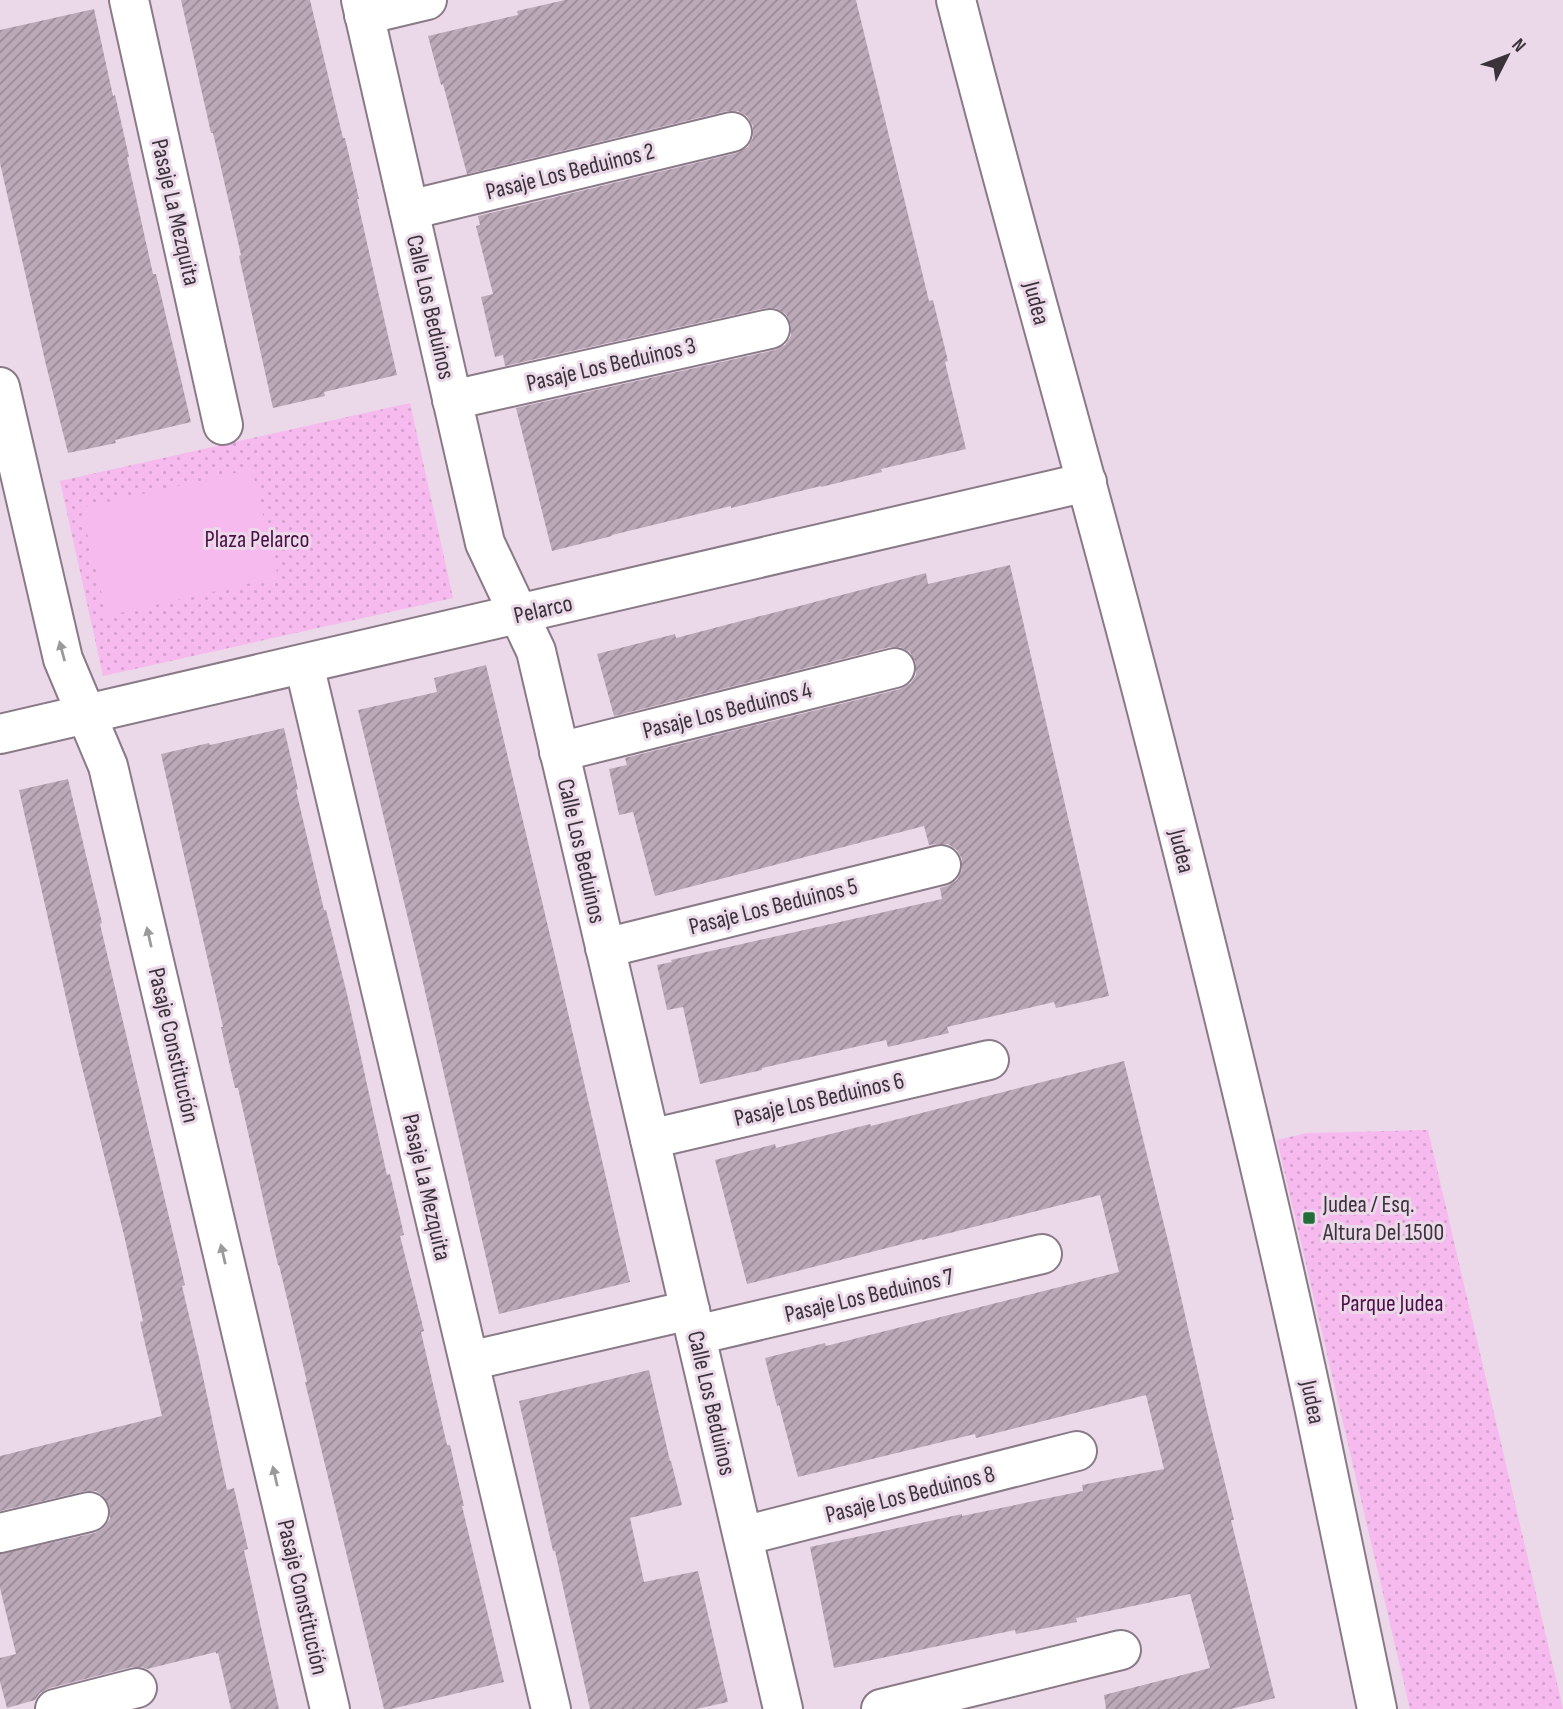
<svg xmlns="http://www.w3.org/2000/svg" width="1563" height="1709" font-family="'Sofia Sans Condensed',sans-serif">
<defs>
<pattern id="grass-dots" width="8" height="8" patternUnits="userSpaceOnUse" patternTransform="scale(1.75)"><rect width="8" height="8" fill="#f6baef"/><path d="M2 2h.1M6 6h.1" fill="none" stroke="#d4a0ce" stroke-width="1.8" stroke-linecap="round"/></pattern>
<pattern id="building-hatch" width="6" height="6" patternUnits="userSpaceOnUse" patternTransform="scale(1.75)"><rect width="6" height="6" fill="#bba9b8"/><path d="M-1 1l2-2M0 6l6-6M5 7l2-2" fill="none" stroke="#998a97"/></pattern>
</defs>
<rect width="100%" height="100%" fill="#ebd9e9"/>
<g fill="url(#grass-dots)">
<polygon points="410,403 453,598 103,676 60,481"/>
<polygon points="1428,1130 1563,1709 1410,1709 1277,1140 1307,1133"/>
</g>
<polygon fill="#f6baef" points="252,469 278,577 107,616 81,508"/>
<g fill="url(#building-hatch)">
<polygon points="181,0 310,0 343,138 345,138 359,199 357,199 397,375 324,392 325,396 273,408 239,256 241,255 213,133 211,133"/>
<polygon points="565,0 856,0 929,301 933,300 948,361 945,362 966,449 881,469 882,472 821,487 821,486 731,508 731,506 612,535 612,536 552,551 516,408 775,350 785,345 791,336 791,325 786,314 776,308 765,308 505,366 503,355 495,357 481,297 493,294 476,226 480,225 478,216 737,153 748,147 753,138 753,126 747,116 738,111 727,111 467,174 443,84 441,85 428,36 518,15 517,11"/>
<polygon points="94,9 113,96 115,95 129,157 127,157 153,274 156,274 191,422 115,440 116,443 68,453 46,365 0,163 0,30"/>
<polygon points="1010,565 1109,996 1056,1008 1054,1002 947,1027 949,1033 888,1047 886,1040 762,1068 762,1070 700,1084 683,1007 667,1010 657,965 672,962 671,960 942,899 940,888 947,886 957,880 962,870 962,859 957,850 948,844 936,844 929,845 924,826 655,896 633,812 619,815 609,769 627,765 625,758 900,689 911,683 916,675 916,663 910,652 900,647 890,647 614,716 597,654 675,634 676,638 926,573 928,584"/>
<polygon points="486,665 554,952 630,1282 499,1314 416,952 358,710 437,692 434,678"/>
<polygon points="284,728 298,789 296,790 324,910 326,910 347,994 387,1175 390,1174 404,1235 400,1236 424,1331 421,1332 447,1445 450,1445 464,1506 462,1506 504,1682 391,1709 384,1709 348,1560 305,1382 307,1382 279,1265 278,1265 238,1088 235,1088 221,1027 223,1027 161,754 209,743 210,745"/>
<polygon points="68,779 102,923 100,924 185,1285 182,1286 199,1358 227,1490 234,1488 248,1549 244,1550 279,1709 231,1709 218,1653 216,1654 216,1652 147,1669 142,1667 132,1667 50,1688 40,1693 35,1700 7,1708 0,1682 0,1658 16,1654 0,1588 0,1554 95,1533 103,1528 110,1519 110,1508 104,1497 96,1491 85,1491 0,1511 0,1456 162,1416 140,1322 143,1321 124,1235 78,1051 19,790"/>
<polygon points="1124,1061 1169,1245 1207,1411 1234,1520 1231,1520 1275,1698 1231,1709 1106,1709 1104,1695 1210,1668 1190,1594 1076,1618 1077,1622 1016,1634 1015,1630 834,1668 810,1547 962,1514 962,1516 1083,1491 1082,1485 1164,1469 1146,1395 976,1438 975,1434 798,1477 779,1405 777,1406 765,1358 825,1343 826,1346 1119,1272 1100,1195 922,1240 922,1239 747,1284 715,1160 775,1144 776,1148 870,1124 871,1126"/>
<polygon points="649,1370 670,1461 671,1461 682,1505 630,1518 644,1582 698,1571 728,1702 696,1709 590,1709 555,1551 553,1551 519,1401"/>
</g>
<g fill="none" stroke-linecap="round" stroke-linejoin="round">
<defs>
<g id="street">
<polyline points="129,0 223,425"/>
<polyline points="361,0 485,543 536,651 783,1709"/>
<path d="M956,0C1018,243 1089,483 1151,726C1209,952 1265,1178 1314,1406C1335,1507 1356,1608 1377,1709"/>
<polyline points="364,15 427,0"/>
<polyline points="409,210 732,132"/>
<polyline points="0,387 63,659 108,766 330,1709"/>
<polyline points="452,400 770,329"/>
<polyline points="304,664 551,1709"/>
<polyline points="0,734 1087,482"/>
<polyline points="559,752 895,668"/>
<polyline points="605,948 941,865"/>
<polyline points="650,1139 989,1060"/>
<polyline points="696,1335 1042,1254"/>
<polyline points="469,1361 690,1310"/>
<polyline points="0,1533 89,1512"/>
<polyline points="743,1536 1077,1451"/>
<polyline points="55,1709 137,1688"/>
<polyline points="881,1709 1121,1650"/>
</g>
</defs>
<use href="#street" stroke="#8a7a88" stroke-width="42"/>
<use href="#street" stroke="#fff" stroke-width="38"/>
</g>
<defs><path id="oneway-solid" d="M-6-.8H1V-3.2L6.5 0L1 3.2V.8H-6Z" transform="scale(1.75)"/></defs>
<g fill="#9c999c">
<use href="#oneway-solid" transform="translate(62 651) rotate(-105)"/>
<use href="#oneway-solid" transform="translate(149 937) rotate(-103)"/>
<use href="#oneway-solid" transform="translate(223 1254) rotate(-103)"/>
<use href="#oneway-solid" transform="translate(275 1476) rotate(-103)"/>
</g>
<rect fill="#236d3a" stroke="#ebd9e9" stroke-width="2.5" x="1302" y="1211" width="14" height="14" rx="3.5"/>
<g text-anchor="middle" stroke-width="6" stroke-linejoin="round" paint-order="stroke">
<g font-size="24" fill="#3a333a" stroke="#ebd9e9">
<text transform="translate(570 171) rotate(-14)" y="8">Pasaje Los Beduinos 2</text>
<text transform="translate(176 212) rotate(77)" y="8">Pasaje La Mezquita</text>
<text transform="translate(1037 303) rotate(75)" y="8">Judea</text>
<text transform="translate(431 307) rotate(77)" y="8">Calle Los Beduinos</text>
<text transform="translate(611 364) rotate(-13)" y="8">Pasaje Los Beduinos 3</text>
<text transform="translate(543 609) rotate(-13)" y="8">Pelarco</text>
<text transform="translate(727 710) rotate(-14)" y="8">Pasaje Los Beduinos 4</text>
<text transform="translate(582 851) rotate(77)" y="8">Calle Los Beduinos</text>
<text transform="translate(1182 851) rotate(76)" y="8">Judea</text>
<text transform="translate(773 906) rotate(-14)" y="8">Pasaje Los Beduinos 5</text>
<text transform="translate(174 1045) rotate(77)" y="8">Pasaje Constitución</text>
<text transform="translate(819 1099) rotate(-13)" y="8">Pasaje Los Beduinos 6</text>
<text transform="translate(427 1187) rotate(77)" y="8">Pasaje La Mezquita</text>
<text transform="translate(869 1295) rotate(-13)" y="8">Pasaje Los Beduinos 7</text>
<text transform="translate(1313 1402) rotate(78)" y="8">Judea</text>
<text transform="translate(712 1403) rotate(77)" y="8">Calle Los Beduinos</text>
<text transform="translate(910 1494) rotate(-14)" y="8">Pasaje Los Beduinos 8</text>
<text transform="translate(303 1597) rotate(77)" y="8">Pasaje Constitución</text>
</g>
<g font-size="24" fill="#490e45" stroke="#ebd9e9">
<text x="257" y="547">Plaza Pelarco</text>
<text x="1392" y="1311">Parque Judea</text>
</g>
<g font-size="24" fill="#3a333a" stroke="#ebd9e9" text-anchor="start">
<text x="1323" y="1212">Judea / Esq.<tspan x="1323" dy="28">Altura Del 1500</tspan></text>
</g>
</g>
<g transform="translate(1507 56) rotate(48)" stroke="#ebd9e9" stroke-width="5" paint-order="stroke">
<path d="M0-5L12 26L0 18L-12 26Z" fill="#3a333a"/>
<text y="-10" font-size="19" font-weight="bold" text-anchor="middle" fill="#3a333a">N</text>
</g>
</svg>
